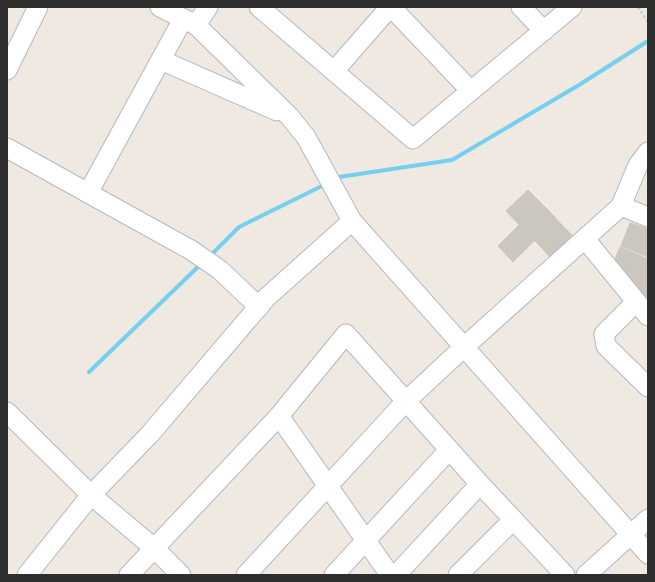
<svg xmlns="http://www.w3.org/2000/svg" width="655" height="582" font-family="Signika,sans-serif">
<rect width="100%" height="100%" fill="#efe9e1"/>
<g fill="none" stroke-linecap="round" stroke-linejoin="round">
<g stroke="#75cff0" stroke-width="4">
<polyline points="336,179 339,177 452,160 579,85 648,41"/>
<polyline points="209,257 239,227 326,184"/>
<polyline points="89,372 202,263"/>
</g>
</g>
<g fill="#cbc7bf" stroke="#cbc5ba">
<polygon points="528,190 550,212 528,234 506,211"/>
<polygon points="550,212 562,225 540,246 528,234"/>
<polygon points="630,223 648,229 648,236 641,254 621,246"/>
<polygon points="519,225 534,241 513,262 498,246"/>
<polygon points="562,225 572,235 550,257 540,246"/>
<polygon points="648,236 648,257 641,254"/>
<polygon points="620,247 641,256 630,282 613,264"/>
<polygon points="641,256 648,259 648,294 645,301 630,282"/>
</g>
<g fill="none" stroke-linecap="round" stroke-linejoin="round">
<defs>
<g id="minor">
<polyline points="160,7 196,25 289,116 306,137 352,221 648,554"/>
<polyline points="259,7 413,139 572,7"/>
<polyline points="391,7 471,91"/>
<polyline points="521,7 544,31"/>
<polyline points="196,25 208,7"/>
<polyline points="161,60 277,111"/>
<polyline points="7,70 38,7"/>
<polyline points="334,71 390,7"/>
<polyline points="7,148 88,193 183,19"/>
<polyline points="88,193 191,250 220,270 259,307"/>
<polyline points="621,206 638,165 648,152"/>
<polyline points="585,239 648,316"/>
<polyline points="636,302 604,334 606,346 648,387"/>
<polyline points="7,412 91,495 154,548 181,575"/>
<polyline points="279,416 390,575"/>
<polyline points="27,575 91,495 150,434 266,298 352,221"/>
<polyline points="129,575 279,416 346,334 480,484 565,575"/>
<polyline points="246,575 406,401 463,348 621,206 648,217"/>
<polyline points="334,575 449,450"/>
<polyline points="396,575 480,484"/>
<polyline points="458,575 513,520"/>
<polyline points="586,575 648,519"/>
</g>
</defs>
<use href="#minor" stroke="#b4b7c1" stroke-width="21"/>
<polyline stroke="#c9c9c9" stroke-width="2.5" stroke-dasharray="3 2" stroke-linecap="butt" points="638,7 648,22"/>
<use href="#minor" stroke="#fff" stroke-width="19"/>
</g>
<rect width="655" height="582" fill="none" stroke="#2e2e2e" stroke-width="16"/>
</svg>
